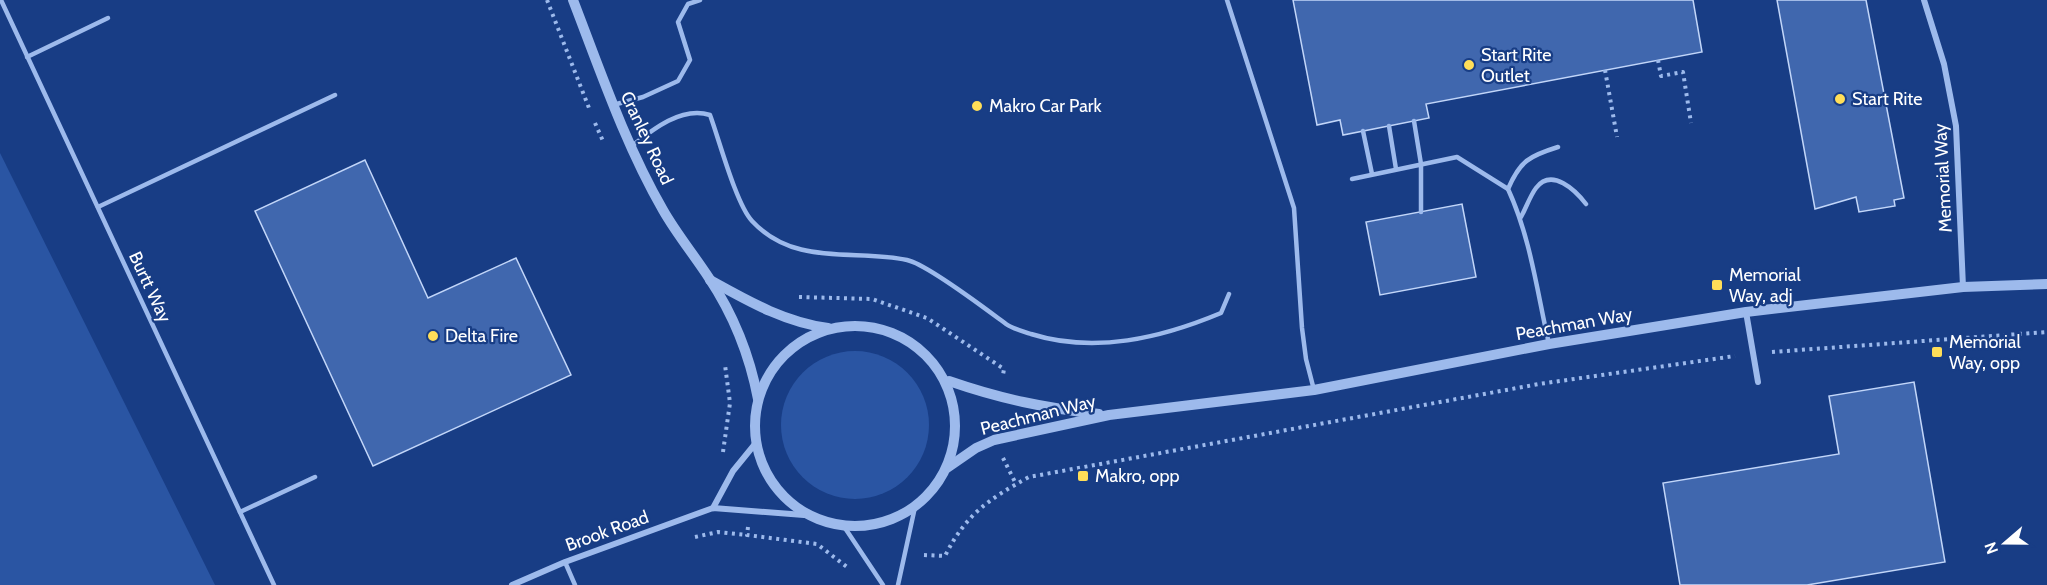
<svg xmlns="http://www.w3.org/2000/svg" width="2047" height="585" font-family="Cabin,sans-serif">
<rect width="100%" height="100%" fill="#183d85"/>
<g fill="#2a55a3">
<polygon points="0,153 215,585 0,585"/>
<circle cx="855" cy="425" r="74"/>
</g>
<g fill="#4067ae" stroke="#c2d6f9" stroke-width="1.5">
<polygon points="1293,0 1693,0 1702,52 1426,104 1429,118 1343,135 1340,120 1317,125"/>
<polygon points="1777,0 1866,0 1904,198 1894,200 1895,206 1859,212 1856,197 1815,209"/>
<polygon points="365,160 428,298 516,258 571,375 373,466 255,211"/>
<polygon points="1462,204 1476,277 1380,295 1366,222"/>
<polygon points="1914,382 1945,562 1807,585 1680,585 1663,483 1839,454 1829,396"/>
</g>
<g fill="none" stroke-linecap="round" stroke-linejoin="round">
<g stroke="#9dbaec" stroke-width="4" stroke-dasharray="3 4.5" stroke-linecap="butt">
<polyline points="547,0 589,108"/>
<polyline points="1658,60 1661,76 1683,72 1691,123"/>
<polyline points="1605,70 1617,137"/>
<polyline points="595,123 603,141"/>
<polyline points="799,297 872,299 927,318 1004,369 1003,375"/>
<polyline points="1772,352 2047,332"/>
<polyline points="723,452 730,403 725,365"/>
<polyline points="1003,458 1016,484"/>
<polyline points="748,527 747,535 817,544 847,567"/>
<polyline points="695,537 718,532 747,535"/>
<path d="M924,555L945,556C966,514 989,499 1029,477L1539,384L1735,356"/>
</g>
<g stroke="#9dbaec" stroke-width="4.5">
<polyline points="1,0 274,585"/>
<polyline points="1227,0 1294,208 1302,328 1306,359 1314,390"/>
<polyline points="27,57 108,18"/>
<polyline points="613,105 643,97 678,81 690,60 678,22 688,4 700,0"/>
<polyline points="1414,121 1421,164 1421,212"/>
<polyline points="1389,126 1396,169"/>
<polyline points="1363,131 1372,174"/>
<path d="M632,146C653,129 682,106 710,115C719,139 736,204 752,221C795,267 854,249 907,260C927,264 987,310 1006,324C1013,329 1023,331 1031,334C1095,354 1161,338 1221,313L1229,294"/>
<polyline points="1352,179 1457,157 1508,189"/>
<polyline points="98,207 335,95"/>
<path d="M1521,217C1526,208 1530,196 1536,188C1552,167 1576,191 1586,204"/>
<path d="M1549,344C1537,292 1531,239 1508,189C1520,161 1529,156 1558,147"/>
<polyline points="240,512 315,477"/>
<polyline points="843,525 883,585"/>
<polyline points="565,562 575,585"/>
<polyline points="898,585 915,507"/>
</g>
<g stroke="#9dbaec" stroke-width="6">
<polyline points="1924,0 1944,64 1956,126 1963,287"/>
<polyline points="1746,312 1758,382"/>
<polyline points="713,508 733,471 755,444"/>
<polyline points="512,585 565,562 713,508 804,515"/>
</g>
<g stroke="#9dbaec" stroke-width="10">
<path d="M573,0C600,70 625,144 663,210C676,233 694,255 709,278C733,314 750,357 758,399"/>
<path d="M710,280C748,301 784,322 828,328"/>
<circle cx="855" cy="426" r="100"/>
<path d="M949,381C1001,399 1045,408 1099,414"/>
<polyline points="947,468 976,448 994,440 1109,415 1314,390 1549,344 1746,312 1963,287 2047,284"/>
</g>
</g>
<g fill="#ffde58" stroke="#183d85" stroke-width="2">
<circle cx="1469" cy="65" r="6"/>
<circle cx="1840" cy="99" r="6"/>
<circle cx="977" cy="106" r="6"/>
<rect x="1711" y="279" width="12" height="12" rx="3"/>
<circle cx="433" cy="336" r="6"/>
<rect x="1931" y="346" width="12" height="12" rx="3"/>
<rect x="1077" y="470" width="12" height="12" rx="3"/>
</g>
<g text-anchor="middle" stroke-width="4.5" stroke-linejoin="round" paint-order="stroke">
<g font-size="18" fill="#fff" stroke="#183d85" text-anchor="start">
<text x="1481" y="61">Start Rite<tspan x="1481" dy="21">Outlet</tspan></text>
<text x="1852" y="105">Start Rite</text>
<text x="989" y="112">Makro Car Park</text>
<text x="1729" y="281">Memorial<tspan x="1729" dy="21">Way, adj</tspan></text>
<text x="445" y="342">Delta Fire</text>
<text x="1949" y="348">Memorial<tspan x="1949" dy="21">Way, opp</tspan></text>
<text x="1095" y="482">Makro, opp</text>
</g>
<g font-size="18" fill="#fff" stroke="#183d85">
<text transform="translate(647 138) rotate(65)" y="6">Cranley Road</text>
<text transform="translate(1943 178) rotate(-93)" y="6">Memorial Way</text>
<text transform="translate(150 287) rotate(65)" y="6">Burtt Way</text>
<text transform="translate(1574 324) rotate(-10)" y="6">Peachman Way</text>
<text transform="translate(1038 415) rotate(-14)" y="6">Peachman Way</text>
<text transform="translate(607 531) rotate(-20)" y="6">Brook Road</text>
</g>
</g>
<g transform="translate(2005 543) rotate(250)" stroke="#183d85" stroke-width="4.5" paint-order="stroke">
<path d="M0-4.5L10 22L0 15L-10 22Z" fill="#ffffff"/>
<text y="-9" font-size="16" font-weight="bold" text-anchor="middle" fill="#ffffff">N</text>
</g>
</svg>
